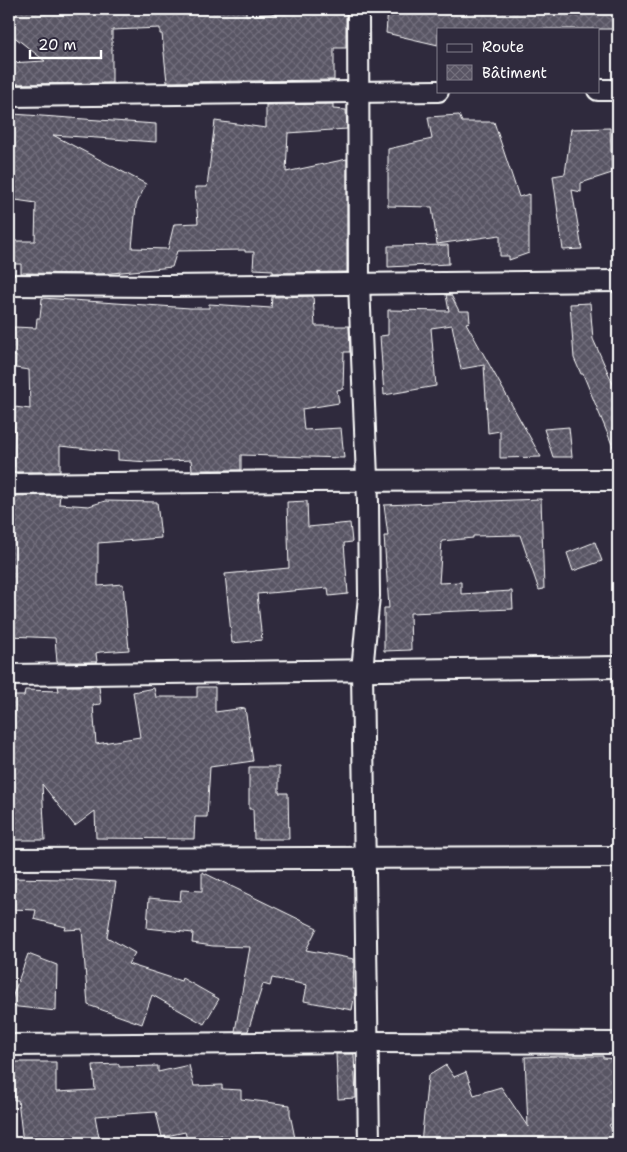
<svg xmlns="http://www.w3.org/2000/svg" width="627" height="1152" font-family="'Shantell Sans',sans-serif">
<defs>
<pattern id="building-cross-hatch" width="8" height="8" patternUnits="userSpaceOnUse" patternTransform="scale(1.25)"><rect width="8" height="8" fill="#595564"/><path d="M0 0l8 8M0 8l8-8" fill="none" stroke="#726e7b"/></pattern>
</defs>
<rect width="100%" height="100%" fill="#2f2a3d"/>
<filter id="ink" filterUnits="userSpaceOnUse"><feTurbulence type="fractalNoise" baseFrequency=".02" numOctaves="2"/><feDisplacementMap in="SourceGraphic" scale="10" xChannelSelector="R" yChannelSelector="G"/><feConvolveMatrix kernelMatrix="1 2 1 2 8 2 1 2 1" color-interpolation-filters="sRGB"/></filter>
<g filter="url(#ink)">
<g fill="url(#building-cross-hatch)" stroke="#fff">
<polygon points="11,9 246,9 246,15 307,12 307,9 346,9 346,48 334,48 334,80 167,82 162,34 160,34 160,28 112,30 112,83 9,84 9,63 45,61 12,35"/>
<polygon points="388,9 618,9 618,29 438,29 438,45 386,33"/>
<polygon points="333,104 333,109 346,110 347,129 288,133 286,172 347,159 347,272 273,273 273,270 253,269 254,252 245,252 245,250 177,251 172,267 102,274 21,273 21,264 9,264 9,241 35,241 36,203 9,199 9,112 13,114 156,124 156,142 53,135 146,184 136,205 132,248 168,249 174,224 198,223 195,187 207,187 215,121 266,128 266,105"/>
<polygon points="459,115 462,122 494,122 519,197 529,194 529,253 509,260 509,256 500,256 500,235 437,244 432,207 388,206 388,149 432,139 428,117"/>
<polygon points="610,128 612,173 581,183 581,192 572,190 582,249 563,250 553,176 565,174 571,129"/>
<polygon points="448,245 449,264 388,267 388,246"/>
<polygon points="446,295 451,295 459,311 469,311 470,322 466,323 541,457 500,458 500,431 488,433 484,365 461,369 452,325 431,328 436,386 384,395 380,336 388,335 388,310 449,311"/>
<polygon points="313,296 315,326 349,326 350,352 344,352 343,389 337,390 339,403 302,409 304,430 341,428 344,458 241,455 241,470 192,470 191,460 149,462 118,460 118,452 60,446 60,472 9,472 9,467 14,467 15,407 30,409 29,370 15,368 16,356 9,356 9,330 14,330 14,327 36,328 37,318 40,318 42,298 190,308 209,308 209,304 271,308 272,297"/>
<polygon points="590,303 593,339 614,386 618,384 618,459 583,374 581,374 574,358 570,304"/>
<polygon points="569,427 572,457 553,457 544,429"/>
<polygon points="60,495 59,504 89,506 105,501 157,502 161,538 98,543 98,586 123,584 129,650 100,652 96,653 97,662 57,662 55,638 9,636 9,496"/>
<polygon points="541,499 544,589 539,590 520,535 473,536 473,538 442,541 439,583 461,582 461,594 512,591 513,609 410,613 411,650 384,651 384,608 389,608 384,536 388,536 384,505"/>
<polygon points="307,501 308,527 350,523 352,542 344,543 348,594 329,596 328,588 257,594 262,640 232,643 225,574 289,568 287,502"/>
<polygon points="595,542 602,561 573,571 567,553"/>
<polygon points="58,686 99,686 101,704 93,705 96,744 140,737 133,692 154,688 156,697 197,697 197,687 215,687 215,712 245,708 253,761 210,767 207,817 195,817 194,839 96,838 95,811 75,826 42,784 45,840 9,840 9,696 24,696 25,690 59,691"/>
<polygon points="249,767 279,767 279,793 288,793 289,839 254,839 253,809 249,809"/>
<polygon points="202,872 317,928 306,950 354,959 353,989 355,989 355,992 352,1010 304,1001 307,985 272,978 270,986 263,984 248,1031 235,1031 250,947 213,946 192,943 193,933 147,928 149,898 180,901 181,890 202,891"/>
<polygon points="9,878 64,879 116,882 107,937 135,953 128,964 181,981 182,978 219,999 204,1024 152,995 142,1024 88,1005 82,929 65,930 66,927 34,919 36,910 9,909"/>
<polygon points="28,954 57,965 56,1011 9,1006"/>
<polygon points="336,1054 354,1054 356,1098 338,1099"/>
<polygon points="556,1056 603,1056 603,1058 618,1059 618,1120 609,1125 618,1139 618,1143 421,1143 428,1076 446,1065 454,1077 466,1072 474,1095 501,1087 528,1127 525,1057"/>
<polygon points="14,1062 56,1062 56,1092 95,1090 93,1065 119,1064 119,1067 158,1066 158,1072 189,1065 194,1086 222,1085 222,1089 241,1090 241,1099 290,1105 290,1114 296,1143 223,1143 222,1135 188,1143 185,1132 162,1137 156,1112 95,1116 100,1143 23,1143 18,1100 14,1100"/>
</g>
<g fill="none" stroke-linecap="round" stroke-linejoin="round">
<defs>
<g id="minor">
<polyline points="358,9 359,284 368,502 369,596 362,671 369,1143"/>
<polyline points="598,90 618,90"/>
<polyline points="9,96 438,91"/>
<polyline points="9,285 166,286 618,281"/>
<polyline points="9,484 303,481 618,480"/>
<polyline points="9,675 618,667"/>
<polyline points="9,859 618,857"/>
<polyline points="9,1045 367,1042 618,1043"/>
</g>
</defs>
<use href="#minor" stroke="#fff" stroke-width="24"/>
<use href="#minor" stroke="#2f2a3d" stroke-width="20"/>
</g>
</g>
<rect width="627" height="1152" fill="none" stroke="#2f2a3d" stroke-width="30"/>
<rect x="15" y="15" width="597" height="1122" fill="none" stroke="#fff" stroke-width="2" filter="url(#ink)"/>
<rect x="437" y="28" width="162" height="65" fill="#2f2a3d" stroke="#827f8b"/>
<rect x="447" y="44" width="25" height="8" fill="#2f2a3d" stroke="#827f8b"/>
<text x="482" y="52" font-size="15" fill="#ffffff">Route</text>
<rect x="447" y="65" width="25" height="15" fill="url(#building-cross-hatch)" stroke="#827f8b"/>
<text x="482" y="78" font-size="15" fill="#ffffff">Bâtiment</text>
<path d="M30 50v8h71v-8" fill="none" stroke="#ffffff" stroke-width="2.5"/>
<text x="38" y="50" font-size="15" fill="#ffffff" stroke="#2f2a3d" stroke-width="4" paint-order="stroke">20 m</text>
</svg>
